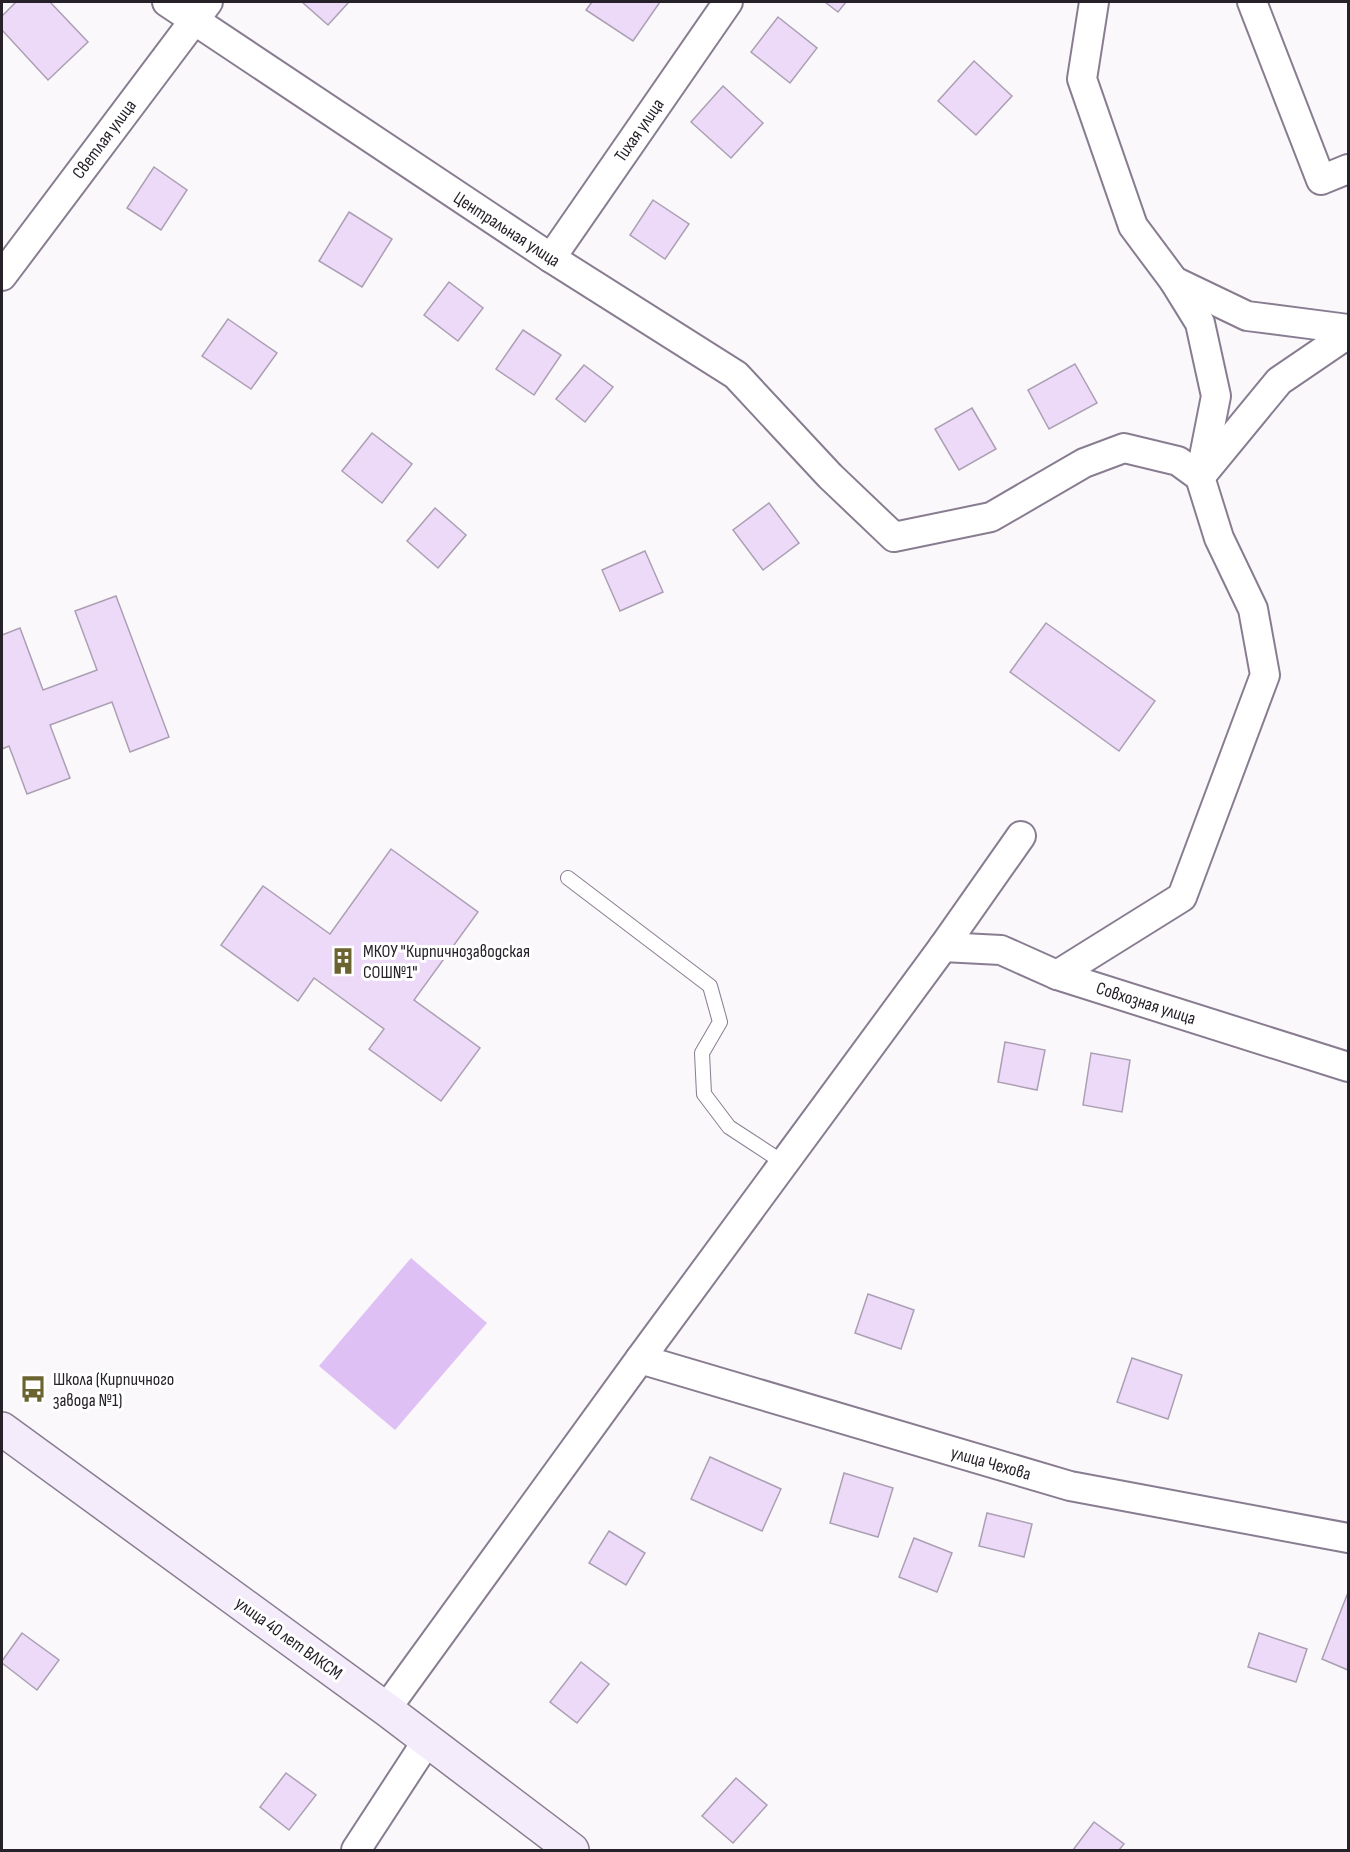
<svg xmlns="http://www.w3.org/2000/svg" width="1350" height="1852" font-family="'Sofia Sans Condensed',sans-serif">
<rect width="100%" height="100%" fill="#fbf8fc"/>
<polygon fill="#dfc0f5" points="411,1258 487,1323 395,1430 319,1366"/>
<g fill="#eddaf9" stroke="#aba0b3" stroke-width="1.5">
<polygon points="16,2 50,2 88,42 48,80 2,30 2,16"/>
<polygon points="302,2 349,2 328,25"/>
<polygon points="592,2 660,2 633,41 586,10"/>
<polygon points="825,2 846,2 838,12"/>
<polygon points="778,17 817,48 790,83 751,52"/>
<polygon points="974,61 1012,96 976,135 938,101"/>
<polygon points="723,86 763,123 731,158 691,122"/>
<polygon points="154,167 187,190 161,230 127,208"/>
<polygon points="653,200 689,224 665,259 630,235"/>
<polygon points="349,212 392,239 362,287 319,261"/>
<polygon points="449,282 483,308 458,341 424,315"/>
<polygon points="228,319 277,353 251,389 202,356"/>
<polygon points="523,330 561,355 534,395 496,369"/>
<polygon points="1075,364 1097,403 1049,429 1028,390"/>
<polygon points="584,365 613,387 585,422 556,399"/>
<polygon points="972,408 996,449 959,470 935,429"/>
<polygon points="372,433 412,464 382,503 342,471"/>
<polygon points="769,503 799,543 763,570 733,530"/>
<polygon points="435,508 466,535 438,568 407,541"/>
<polygon points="645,551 663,592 620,611 602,570"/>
<polygon points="116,596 169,737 130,752 112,702 50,725 70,778 27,794 9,746 2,749 2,635 20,628 43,690 97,670 75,611"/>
<polygon points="1046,623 1155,701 1119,751 1010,672"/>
<polygon points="391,849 478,912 414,1000 480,1048 441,1101 369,1049 384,1029 314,978 298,1001 221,945 263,886 330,934"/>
<polygon points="1005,1042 1045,1050 1037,1090 998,1082"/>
<polygon points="1091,1053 1130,1060 1122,1112 1083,1105"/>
<polygon points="868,1294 914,1310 901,1349 855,1333"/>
<polygon points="1132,1358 1182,1375 1168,1419 1117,1402"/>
<polygon points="710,1457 781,1489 762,1531 691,1499"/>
<polygon points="844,1473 893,1488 878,1537 830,1523"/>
<polygon points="987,1513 1032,1524 1024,1557 979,1546"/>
<polygon points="609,1531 645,1553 626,1585 589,1563"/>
<polygon points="914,1538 952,1553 937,1592 899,1577"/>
<polygon points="1347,1595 1348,1596 1348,1670 1322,1659"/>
<polygon points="22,1633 59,1660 37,1690 2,1663 2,1661"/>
<polygon points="1259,1633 1307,1649 1296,1682 1248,1667"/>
<polygon points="581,1662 609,1684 577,1723 550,1702"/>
<polygon points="286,1773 316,1795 289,1830 260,1807"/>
<polygon points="736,1778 767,1805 733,1843 702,1816"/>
<polygon points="1094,1822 1124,1844 1119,1850 1073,1850"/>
</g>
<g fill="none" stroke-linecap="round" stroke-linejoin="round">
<defs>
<polyline id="lane" points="568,878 710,986 720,1022 702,1053 704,1094 729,1127 784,1163"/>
<g id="street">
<polyline points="167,2 551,258 736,375 830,476 894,537 991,517 1084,463 1124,448 1178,461 1200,477 1279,381 1348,334"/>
<polyline points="1094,2 1082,79 1133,226 1174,281 1247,316 1348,329"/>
<polyline points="1252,2 1321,180 1348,169"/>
<polyline points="551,258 728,2"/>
<polyline points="2,276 208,2"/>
<polyline points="943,947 1001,950 1057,975 1348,1067"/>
<polyline points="1057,975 1182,897 1265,675 1253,609 1219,538 1200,477 1216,396 1200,323 1174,281"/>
<polyline points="640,1359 1070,1486 1348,1538"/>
<polyline points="386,1709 640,1359 943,947 1021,836"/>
<polyline points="356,1850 427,1741"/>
</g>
<polyline id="secondary" points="2,1429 386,1709 572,1850"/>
</defs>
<use href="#lane" stroke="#887d90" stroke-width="16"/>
<use href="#street" stroke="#887d90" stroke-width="32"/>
<use href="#secondary" stroke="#887d90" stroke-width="36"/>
<use href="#lane" stroke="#fff" stroke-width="14"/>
<use href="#street" stroke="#fff" stroke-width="28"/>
<use href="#secondary" stroke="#f4ecfa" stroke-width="33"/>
</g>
<defs>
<symbol id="building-bare" viewBox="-9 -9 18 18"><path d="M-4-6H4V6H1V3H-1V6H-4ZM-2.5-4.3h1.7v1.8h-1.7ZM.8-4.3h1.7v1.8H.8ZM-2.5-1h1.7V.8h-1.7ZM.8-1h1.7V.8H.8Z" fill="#6b6430" stroke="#fff" stroke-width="2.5" paint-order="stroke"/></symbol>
<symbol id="bus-bare" viewBox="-9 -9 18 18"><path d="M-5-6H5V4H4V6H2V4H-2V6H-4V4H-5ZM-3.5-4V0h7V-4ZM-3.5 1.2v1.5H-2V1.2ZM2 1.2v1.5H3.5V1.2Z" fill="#6b6430" stroke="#fff" stroke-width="2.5" paint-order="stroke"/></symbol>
</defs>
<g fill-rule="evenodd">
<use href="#building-bare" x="324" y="942" width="38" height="38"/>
<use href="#bus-bare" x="14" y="1370" width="38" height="38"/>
</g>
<g text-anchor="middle" stroke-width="6" stroke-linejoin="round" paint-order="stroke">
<g font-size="18" fill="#27222a" stroke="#fff">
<text transform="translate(639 130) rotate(-55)" y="6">Тихая улица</text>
<text transform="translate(104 139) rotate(-53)" y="6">Светлая улица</text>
<text transform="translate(507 229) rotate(33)" y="6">Центральная улица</text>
<text transform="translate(1146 1003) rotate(18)" y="6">Совхозная улица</text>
<text transform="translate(991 1463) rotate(16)" y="6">улица Чехова</text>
<text transform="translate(289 1638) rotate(36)" y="6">улица 40 лет ВЛКСМ</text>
</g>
<g font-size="18" fill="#27222a" stroke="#fff" text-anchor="start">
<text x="363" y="957">МКОУ "Кирпичнозаводская<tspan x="363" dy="21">СОШ№1"</tspan></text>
<text x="53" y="1385">Школа (Кирпичного<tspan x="53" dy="21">завода №1)</tspan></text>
</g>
</g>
<rect width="1350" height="1852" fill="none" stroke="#27222a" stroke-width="6"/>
</svg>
